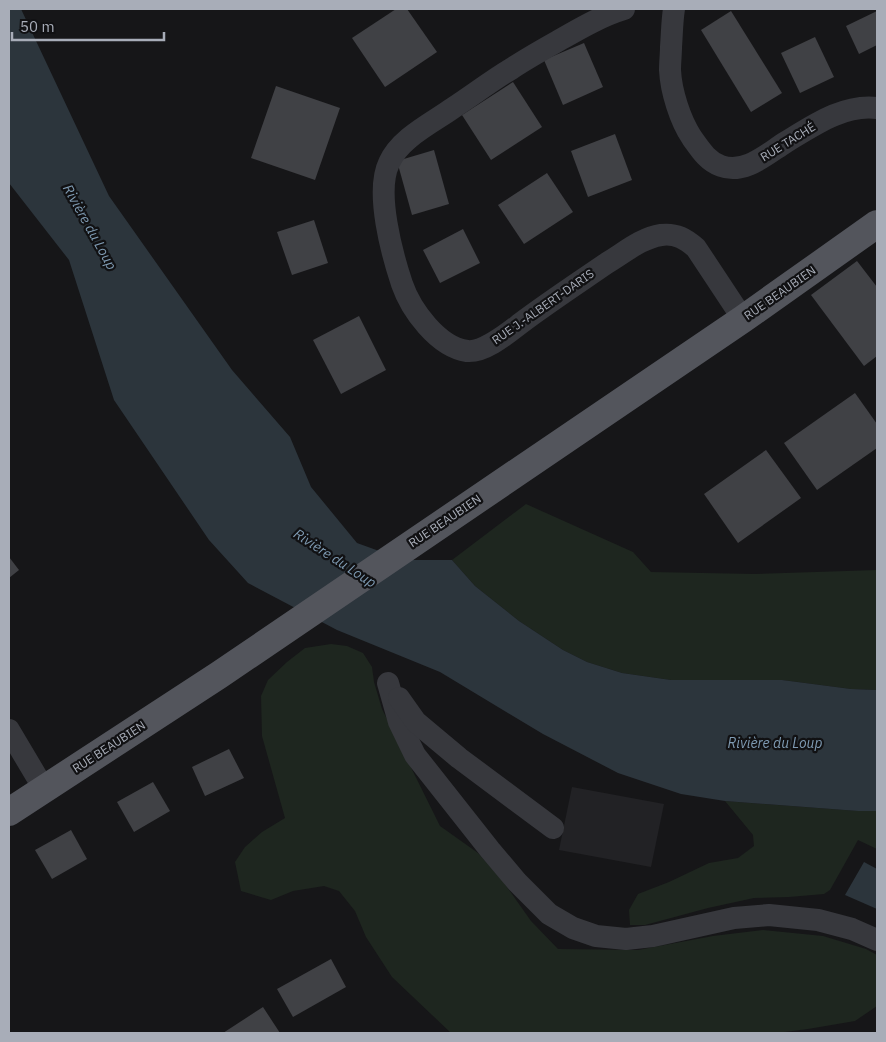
<svg xmlns="http://www.w3.org/2000/svg" width="886" height="1042" font-family="'IBM Plex Sans',sans-serif">
<rect width="100%" height="100%" fill="#161618"/>
<polygon fill="#222225" points="572,787 664,804 651,867 559,850"/>
<g fill="#1e261f">
<polygon points="526,504 633,552 651,572 754,574 877,570 877,690 851,689 782,680 671,680 622,673 587,662 563,650 519,621 475,586 452,560"/>
<polygon points="331,644 347,646 363,653 372,667 374,682 382,709 440,826 478,853 502,880 531,921 558,949 638,950 713,936 763,930 823,936 866,949 877,955 877,1006 855,1021 808,1029 777,1033 451,1033 392,977 366,937 355,911 339,891 324,886 293,891 271,900 241,891 235,862 245,847 262,832 285,818 262,736 261,696 268,680 287,662 305,648"/>
<polygon points="725,801 858,811 877,811 877,849 858,840 830,890 824,894 789,897 754,898 708,908 645,925 630,925 629,910 638,894 669,882 709,863 738,858 754,846 753,835"/>
</g>
<g fill="#2c353c">
<polygon points="9,9 21,9 109,196 232,370 290,437 311,487 357,543 404,560 452,560 475,586 519,621 563,650 587,662 622,673 671,680 782,680 851,689 877,690 877,811 858,811 725,801 681,794 618,773 543,734 440,672 337,630 248,583 209,540 114,400 69,260 9,183"/>
<polygon points="864,862 877,869 877,909 845,895"/>
</g>
<g fill="#404145">
<polygon points="396,9 407,9 437,52 385,87 352,38"/>
<polygon points="731,11 782,93 751,112 701,30"/>
<polygon points="877,11 877,45 859,54 846,26"/>
<polygon points="815,37 834,77 800,93 781,53"/>
<polygon points="584,43 603,87 563,105 544,60"/>
<polygon points="513,82 542,127 491,160 462,115"/>
<polygon points="276,86 340,108 315,180 251,158"/>
<polygon points="615,134 632,180 588,197 571,151"/>
<polygon points="434,150 449,204 412,215 397,161"/>
<polygon points="547,173 573,212 524,244 498,205"/>
<polygon points="314,220 328,263 292,275 277,232"/>
<polygon points="463,229 480,263 440,283 423,250"/>
<polygon points="857,261 877,287 877,356 864,366 811,295"/>
<polygon points="359,316 386,370 341,394 313,340"/>
<polygon points="855,393 877,424 877,448 817,490 784,443"/>
<polygon points="766,450 801,498 738,543 704,494"/>
<polygon points="9,557 19,570 9,578"/>
<polygon points="229,749 244,778 205,796 192,767"/>
<polygon points="153,782 170,811 134,832 117,802"/>
<polygon points="71,830 87,859 52,879 35,850"/>
<polygon points="331,959 346,987 293,1017 277,989"/>
<polygon points="263,1007 280,1033 223,1033"/>
</g>
<g fill="none" stroke-linecap="round" stroke-linejoin="round">
<g stroke="#37383d" stroke-width="22">
<path d="M624,9C601,16 579,29 558,41C542,50 526,59 511,69C491,81 473,95 453,108C432,123 400,138 389,163C375,192 392,254 402,284C411,310 438,347 467,351C484,353 508,333 521,323C549,302 578,283 607,263C624,253 641,238 661,235C676,233 686,239 696,248L743,319"/>
<path d="M674,9C672,21 672,34 671,47C671,54 670,62 670,70C671,91 680,120 692,138C700,149 707,161 721,166C745,175 768,153 786,142C814,125 844,104 877,108"/>
<polyline points="388,683 399,722 415,755 490,850 517,882 549,914 573,928 596,936 626,939 653,936 734,918 769,915 818,920 852,929 877,940"/>
<polyline points="399,698 416,722 459,758 553,828"/>
<polyline points="9,730 44,789"/>
</g>
<polyline stroke="#53555c" stroke-width="28" points="9,812 219,675 743,319 877,224"/>
</g>
<g text-anchor="middle" stroke-width="4.5" stroke-linejoin="round" paint-order="stroke">
<g font-size="12" fill="#a8adb8" stroke="#111113">
<text transform="translate(788 142) rotate(-32)" y="4">RUE TACHÉ</text>
<text transform="translate(780 293) rotate(-35)" y="4">RUE BEAUBIEN</text>
<text transform="translate(543 307) rotate(-35)" y="4">RUE J.-ALBERT-DARIS</text>
<text transform="translate(445 521) rotate(-34)" y="4">RUE BEAUBIEN</text>
<text transform="translate(109 747) rotate(-33)" y="4">RUE BEAUBIEN</text>
</g>
<g font-size="14" font-style="italic" fill="#7f9bb3" stroke="#111113">
<text transform="translate(90 227) rotate(61)" y="5">Rivière du Loup</text>
<text transform="translate(335 558) rotate(33)" y="5">Rivière du Loup</text>
<text x="775" y="748">Rivière du Loup</text>
</g>
</g>
<rect width="886" height="1042" fill="none" stroke="#a8adb8" stroke-width="20"/>
<path d="M12 32v8h152v-8" fill="none" stroke="#a8adb8" stroke-width="2.5"/>
<text x="20" y="32" font-size="15" fill="#a8adb8" stroke="#111113" stroke-width="4" paint-order="stroke">50 m</text>
</svg>
